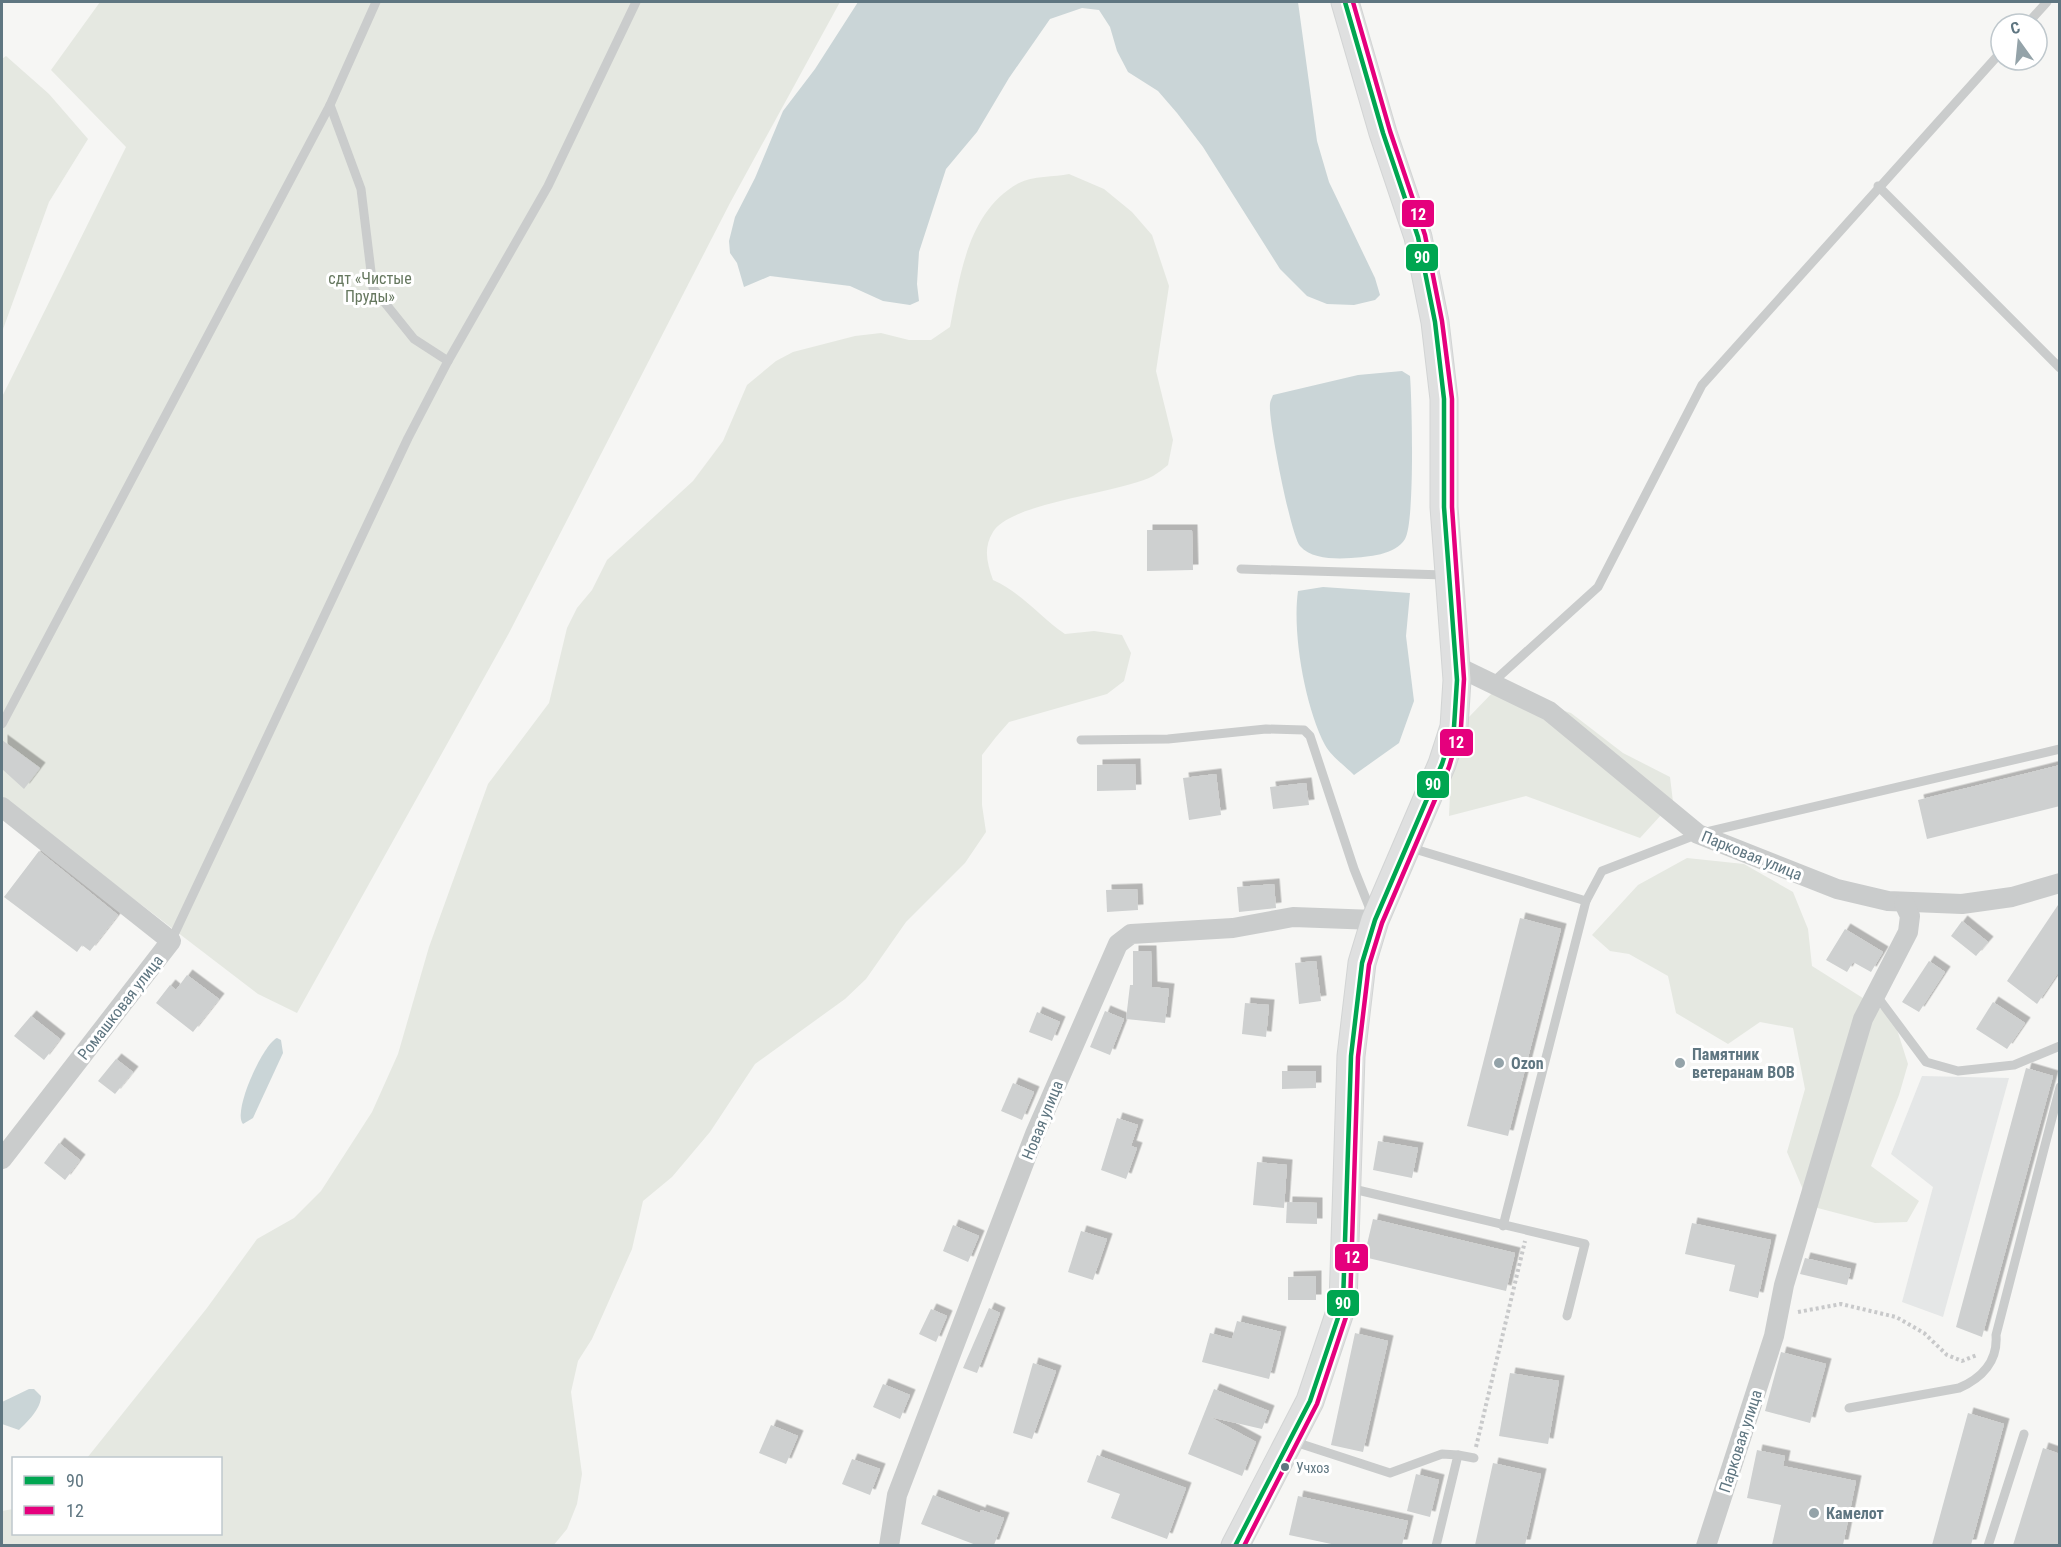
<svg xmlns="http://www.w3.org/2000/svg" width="2061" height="1547" font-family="'Roboto Condensed',sans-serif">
<defs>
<filter id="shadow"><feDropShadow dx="5.5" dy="-5.5" stdDeviation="0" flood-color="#0004"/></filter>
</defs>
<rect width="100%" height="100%" fill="#f6f6f4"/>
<polygon fill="#e5e7e7" points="1922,1076 2009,1078 1943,1317 1902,1302 1933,1187 1891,1154"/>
<g fill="#e5e8e1">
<polygon points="100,2 840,2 730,203 509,633 297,1013 258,994 2,798 2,397 126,147 51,70"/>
<polygon points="6,56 49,94 88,139 49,202 2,332 2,59"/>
<path d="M1069,174L1104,189L1132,212L1152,235L1169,286L1156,371L1173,440L1168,465C1163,469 1158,473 1153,476C1122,493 1010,502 993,532C983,548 987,563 993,580C1022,593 1039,616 1065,634L1094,631L1122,635L1131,653L1124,681L1107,694L1009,722L996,737L982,755V805L986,832L965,863L906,922L866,979L845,999L755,1064L710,1132L672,1177L643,1201L632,1249L592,1339L578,1361L571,1392L582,1474L577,1504L567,1529L553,1546L2,1545V1511L13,1509L14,1534H220V1458H87L207,1308L257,1239L294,1218L321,1191L372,1112L398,1054L429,947L488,784L549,703L567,628L577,608L592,590L607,560L693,481L723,441L747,385L776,361L793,352L855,336L881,333L909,340H931L950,327C960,275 968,211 1019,183C1032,176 1055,177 1069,174Z"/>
<polygon points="1496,689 1571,713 1623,753 1670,777 1673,802 1640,838 1526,796 1449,816 1451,771 1468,718"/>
<polygon points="1687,858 1744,864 1793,892 1808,929 1812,966 1893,1017 1908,1064 1899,1095 1871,1166 1919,1201 1907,1222 1875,1223 1810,1206 1787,1152 1805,1089 1793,1028 1760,1022 1728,1044 1676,1013 1668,976 1629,954 1610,951 1592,935 1638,885"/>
</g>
<g fill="#cad5d7">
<polygon points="858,2 1298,2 1317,141 1329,182 1375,278 1380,295 1375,300 1354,305 1327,304 1307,296 1280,269 1203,147 1177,113 1158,91 1128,72 1117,51 1110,27 1099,10 1082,8 1050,19 1009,78 977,132 946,169 919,252 917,284 919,301 910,305 883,301 850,286 770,276 744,287 737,263 730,253 729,241 735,217 755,178 783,111 815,69"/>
<path d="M1402,371L1410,376C1412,400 1415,523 1405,539C1396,555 1367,557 1351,558C1335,559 1311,559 1300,546C1291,536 1268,420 1270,404C1270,401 1272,398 1273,395L1358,375Z"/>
<path d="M1323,587L1410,593L1406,636L1414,701L1399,743L1354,775C1345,766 1331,756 1325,745C1305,707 1292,633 1298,591Z"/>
<path d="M277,1038L281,1040L283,1053L253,1118L243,1124C232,1112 263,1044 277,1038Z"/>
<path d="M29,1389H34L41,1396C41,1409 28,1421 19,1430L2,1424V1402Z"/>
</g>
<g fill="#ced0d0" filter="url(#shadow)">
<polygon points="1147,530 1192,530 1193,570 1147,571"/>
<polygon points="2,740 40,768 24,789 2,769"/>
<polygon points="1135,764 1136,790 1097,791 1097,765"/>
<polygon points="2060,765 2060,806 1927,839 1918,800"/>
<polygon points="1216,774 1221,815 1189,820 1183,778"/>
<polygon points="1306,783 1309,805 1273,809 1270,787"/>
<polygon points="39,851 118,915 90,951 82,945 77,952 4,897"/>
<polygon points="1274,884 1276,908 1239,912 1237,887"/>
<polygon points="1137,889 1138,910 1107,912 1106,890"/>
<polygon points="2060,902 2060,970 2037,1004 2007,981"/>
<polygon points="1520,918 1561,929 1508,1136 1467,1126"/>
<polygon points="1962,921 1988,942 1976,956 1951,936"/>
<polygon points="1845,929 1883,952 1871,972 1853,962 1847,972 1826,960"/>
<polygon points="1133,951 1151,951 1152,987 1169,989 1165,1023 1126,1019 1130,985 1133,985"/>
<polygon points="1316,961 1321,1001 1299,1004 1295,963"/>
<polygon points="1929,961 1945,972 1919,1012 1902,1002"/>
<polygon points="187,975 219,999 193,1032 156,1003 170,985 176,990"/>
<polygon points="1993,1002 2025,1023 2007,1049 1976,1029"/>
<polygon points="1245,1003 1269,1005 1266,1037 1242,1034"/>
<polygon points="1105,1011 1124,1019 1110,1055 1090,1047"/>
<polygon points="1037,1012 1060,1022 1052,1041 1029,1032"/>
<polygon points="31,1016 60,1039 44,1060 14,1036"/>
<polygon points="116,1059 133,1072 115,1094 98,1081"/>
<polygon points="2026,1068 2053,1076 1982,1337 1956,1327"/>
<polygon points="1282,1071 1316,1071 1316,1088 1282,1089"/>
<polygon points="1013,1083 1034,1092 1022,1120 1001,1111"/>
<polygon points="1117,1118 1138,1125 1131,1146 1137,1148 1126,1179 1101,1170"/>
<polygon points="1378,1141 1418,1148 1412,1178 1373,1170"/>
<polygon points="59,1143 80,1160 65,1180 44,1163"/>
<polygon points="1257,1162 1287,1165 1284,1208 1253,1205"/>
<polygon points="1287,1202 1317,1203 1317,1224 1286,1223"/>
<polygon points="1373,1219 1515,1253 1506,1291 1364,1257"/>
<polygon points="1692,1223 1771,1240 1758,1298 1729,1291 1735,1265 1685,1254"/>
<polygon points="953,1225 979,1236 968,1262 943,1251"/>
<polygon points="1081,1231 1107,1239 1093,1280 1068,1272"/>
<polygon points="1805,1258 1851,1269 1847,1285 1800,1274"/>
<polygon points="1316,1276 1316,1300 1288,1300 1288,1277"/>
<polygon points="989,1308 1000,1313 977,1373 963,1368"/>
<polygon points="931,1309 947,1316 936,1342 919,1334"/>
<polygon points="1237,1321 1281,1332 1269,1379 1202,1362 1210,1333 1232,1339"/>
<polygon points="1355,1333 1388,1341 1363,1452 1331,1445"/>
<polygon points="1781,1352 1826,1364 1810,1423 1765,1411"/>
<polygon points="1033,1363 1056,1371 1032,1439 1013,1433"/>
<polygon points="1510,1373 1559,1381 1548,1444 1499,1436"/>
<polygon points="883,1384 910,1395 900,1419 873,1407"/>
<polygon points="1214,1389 1269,1411 1262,1429 1210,1417 1256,1442 1242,1476 1188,1454"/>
<polygon points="1968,1413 2004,1424 1971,1545 1932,1545"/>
<polygon points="771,1425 798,1436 786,1464 759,1453"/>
<polygon points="2043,1448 2060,1454 2060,1545 2013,1545"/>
<polygon points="1757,1450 1785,1456 1783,1466 1856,1481 1843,1545 1772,1545 1781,1505 1747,1498"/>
<polygon points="1097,1455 1186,1488 1167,1539 1111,1518 1120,1494 1087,1482"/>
<polygon points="852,1459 880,1469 870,1495 842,1484"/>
<polygon points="1493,1463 1541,1474 1525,1545 1475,1545"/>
<polygon points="1416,1474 1439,1480 1430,1517 1407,1511"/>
<polygon points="933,1495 980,1513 981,1510 1004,1518 994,1545 976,1545 921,1524"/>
<polygon points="1298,1496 1408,1521 1402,1545 1336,1545 1289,1535"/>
</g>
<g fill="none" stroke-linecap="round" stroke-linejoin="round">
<defs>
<polyline id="secondary" points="1235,1546 1310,1401 1343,1303 1351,1056 1362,963 1375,920 1442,764 1454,727 1457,680 1444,507 1444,399 1435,322 1418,237 1383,133 1345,2"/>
</defs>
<use href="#secondary" stroke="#d2d4d4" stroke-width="29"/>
<g stroke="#c8c9ca" stroke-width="4" stroke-dasharray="3 3" stroke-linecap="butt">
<polyline points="1798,1312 1841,1304 1896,1317 1924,1333 1947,1355 1962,1361 1977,1355"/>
<polyline points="1476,1447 1525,1241"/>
</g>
<g stroke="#cacccc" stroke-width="9">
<polyline points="2027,24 2047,2"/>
<polyline points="330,105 361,189 373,288 414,339 448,361"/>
<polyline points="1878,186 2060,368"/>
<polyline points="1241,569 1445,575"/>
<polyline points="1493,682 1598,587 1702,385 2001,52"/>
<polyline points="2,724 330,105 376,2"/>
<polyline points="1081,740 1168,739 1266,729 1304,730 1310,736 1354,869 1372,914"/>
<polyline points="1408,847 1586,901"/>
<polyline points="171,941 408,438 448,361 548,186 636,2"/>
<polyline points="1876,995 1926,1062 1958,1071 2014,1065 2060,1046"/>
<polyline points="1349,1188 1585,1244 1567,1316"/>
<polyline points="1503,1226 1586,901 1602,871 1698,834 2060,749"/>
<path d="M1849,1408L1959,1388C1982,1378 1998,1361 1996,1335L2060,1087"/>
<polyline points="1292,1441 1390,1473 1442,1454 1458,1455 1436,1546"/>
<polyline points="1458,1455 1474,1458"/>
<polyline points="1988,1546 2024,1434"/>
</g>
<g stroke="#cacccc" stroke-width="20">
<polyline points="1456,666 1549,711 1698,834 1837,889 1888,901 1962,904 2012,897 2060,883"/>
<polyline points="2,807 171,941 2,1159"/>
<polyline points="889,1546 897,1495 1035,1134 1118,944 1131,934 1233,928 1293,917 1375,920"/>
<polyline points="1706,1546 1774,1336 1784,1285 1863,1019 1908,932 1910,916 1904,903"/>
</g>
<use href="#secondary" stroke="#dfe0e0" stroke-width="27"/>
<defs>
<polyline id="bus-1" points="1235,1546 1310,1401 1343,1303 1351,1056 1362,963 1375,920 1442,764 1454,727 1457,680 1444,507 1444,399 1435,322 1418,237 1383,133 1345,2"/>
<polyline id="bus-2" points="1244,1546 1317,1404 1350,1305 1358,1057 1369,965 1382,923 1449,767 1461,727 1464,679 1452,507 1452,399 1442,321 1425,235 1390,131 1353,2"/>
</defs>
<use href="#bus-1" stroke="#fff" stroke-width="9"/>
<use href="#bus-2" stroke="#fff" stroke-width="9"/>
<use href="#bus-1" stroke="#00a651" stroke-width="4.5"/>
<use href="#bus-2" stroke="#e5007d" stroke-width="4.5"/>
</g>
<g fill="#94a3a9" stroke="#fff" stroke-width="2">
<circle cx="1499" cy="1063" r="6"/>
<circle cx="1680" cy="1063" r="6"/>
<circle cx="1814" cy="1513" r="6"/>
</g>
<circle fill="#5f7681" stroke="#fff" stroke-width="2" cx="1285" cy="1467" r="5"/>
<g text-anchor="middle" stroke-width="6" stroke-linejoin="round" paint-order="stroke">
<g font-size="14" fill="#5f7681" stroke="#fff" text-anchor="start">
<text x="1296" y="1473">Учхоз</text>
</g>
<g font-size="16" fill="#66785f" stroke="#fff">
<text x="370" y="284">сдт «Чистые<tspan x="370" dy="18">Пруды»</tspan></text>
</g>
<g font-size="16" fill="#5f7681" stroke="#fff">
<text transform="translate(1752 855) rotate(22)" y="6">Парковая улица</text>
<text transform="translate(120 1007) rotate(-52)" y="6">Ромашковая улица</text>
<text transform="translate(1042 1120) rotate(-68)" y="6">Новая улица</text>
<text transform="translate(1740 1441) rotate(-72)" y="6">Парковая улица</text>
</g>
<g font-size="16" font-weight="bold" fill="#5f7681" stroke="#fff" text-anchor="start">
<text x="1692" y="1060">Памятник<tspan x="1692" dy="18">ветеранам ВОВ</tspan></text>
<text x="1511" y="1069">Ozon</text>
<text x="1826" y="1519">Камелот</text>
</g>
</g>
<g stroke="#fff" stroke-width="2">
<rect x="1401" y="199" width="34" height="29" rx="6" fill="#e5007d"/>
<rect x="1405" y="243" width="34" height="29" rx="6" fill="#00a651"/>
<rect x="1439" y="728" width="35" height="29" rx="6" fill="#e5007d"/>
<rect x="1416" y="770" width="34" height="29" rx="6" fill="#00a651"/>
<rect x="1334" y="1243" width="35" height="29" rx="6" fill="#e5007d"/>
<rect x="1326" y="1289" width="34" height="28" rx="6" fill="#00a651"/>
</g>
<g font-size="16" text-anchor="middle" font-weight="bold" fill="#fff">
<text x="1418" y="220">12</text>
<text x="1422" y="263">90</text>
<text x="1456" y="748">12</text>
<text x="1433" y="790">90</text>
<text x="1352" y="1263">12</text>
<text x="1343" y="1309">90</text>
</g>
<rect width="2061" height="1547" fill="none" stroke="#5f7681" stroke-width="6"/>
<rect x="12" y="1457" width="210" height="78" fill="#ffffff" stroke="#bfc8cd" stroke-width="1.5"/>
<rect x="24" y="1476" width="30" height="9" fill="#00a651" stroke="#bfc8cd" stroke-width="1.5"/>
<text x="66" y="1487" font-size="18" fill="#5f7681">90</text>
<rect x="24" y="1506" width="30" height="9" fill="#e5007d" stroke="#bfc8cd" stroke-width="1.5"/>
<text x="66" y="1517" font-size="18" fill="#5f7681">12</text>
<g transform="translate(2019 42) rotate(345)"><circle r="28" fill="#ffffff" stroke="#bfc8cd" stroke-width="1.5"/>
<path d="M0-4.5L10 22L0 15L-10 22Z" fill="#94a3a9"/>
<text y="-9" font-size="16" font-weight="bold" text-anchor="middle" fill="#5f7681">С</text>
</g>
</svg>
